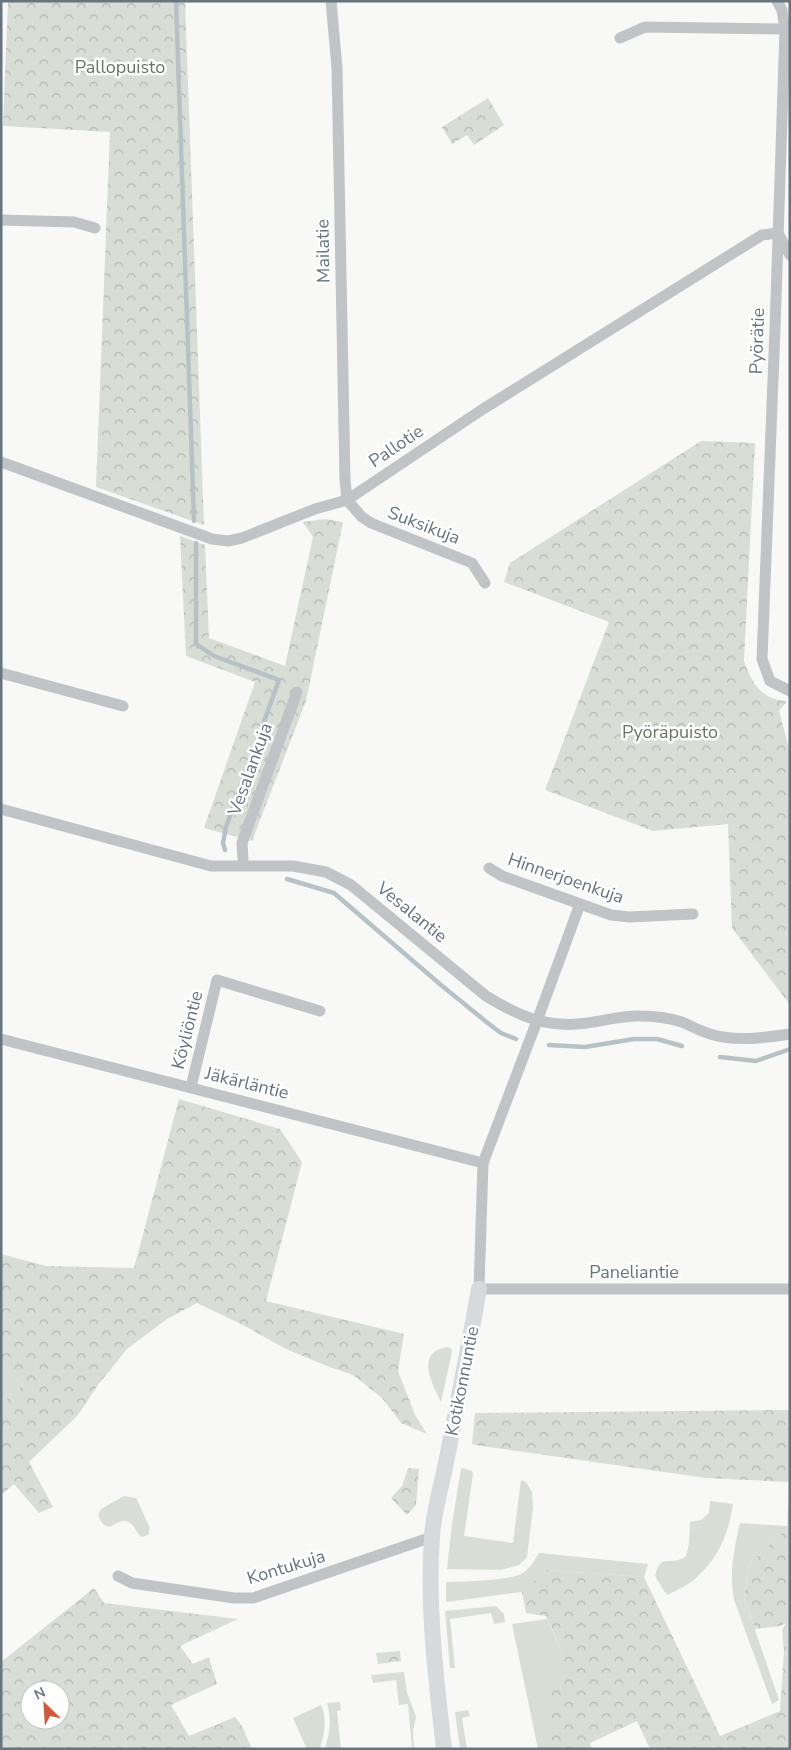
<svg xmlns="http://www.w3.org/2000/svg" width="791" height="1750" font-family="'Nunito Sans',sans-serif">
<defs>
<pattern id="forest-crowns" width="20" height="18" patternUnits="userSpaceOnUse" patternTransform="scale(1.25)"><rect width="20" height="18" fill="#d8ddd6"/><path d="M2 6a3 3 0 1 1 6 0M12 15a3 3 0 1 1 6 0" fill="none" stroke="#b3b8b3"/></pattern>
</defs>
<rect width="100%" height="100%" fill="#f8f8f6"/>
<g fill="#d8ddd6">
<path d="M447,1347L451,1348L452,1352L441,1402C433,1384 414,1353 447,1347Z"/>
<polygon points="1,1364 23,1385 1,1405"/>
<polygon points="462,1468 472,1471 473,1474 464,1536 513,1543 521,1480 526,1482 532,1492 533,1508 527,1557 519,1565 501,1570 447,1569 452,1524 461,1469"/>
<path d="M124,1496L136,1498L150,1528L148,1535L142,1537C136,1533 135,1525 128,1522C116,1516 108,1540 98,1515L101,1509Z"/>
<path d="M710,1501L733,1504C728,1536 719,1557 695,1579C688,1585 677,1590 668,1595L664,1591L655,1576C661,1551 669,1568 686,1556L689,1543L690,1522L701,1520L709,1513Z"/>
<path d="M740,1523L787,1526V1529L749,1564L744,1598L779,1700L772,1704L734,1600C729,1573 734,1549 740,1523Z"/>
<path d="M539,1553L648,1564L644,1577L547,1570L522,1592L446,1602V1582C459,1582 511,1580 521,1574C530,1569 534,1561 539,1553Z"/>
<polygon points="496,1606 504,1614 505,1622 494,1624 491,1613 450,1619 455,1668 450,1668 445,1611"/>
<polygon points="547,1619 563,1654 563,1684 552,1748 538,1749 512,1624"/>
<polygon points="404,1672 407,1692 416,1717 413,1731 414,1749 402,1749 412,1748 408,1704 399,1705 396,1680 373,1683 371,1675"/>
<path d="M340,1702L341,1710L337,1711L341,1749H325C330,1730 332,1722 327,1703Z"/>
<path d="M321,1705C328,1720 324,1734 320,1749H307L293,1718Z"/>
<polygon points="468,1710 470,1716 462,1718 467,1749 460,1749 455,1712"/>
</g>
<g fill="url(#forest-crowns)" fill-rule="evenodd">
<polygon points="8,1 185,1 204,525 96,487 110,132 3,126"/>
<polygon points="488,98 504,125 474,145 467,135 452,144 442,127"/>
<path d="M701,441L755,443L744,661C752,684 761,699 787,701L779,711L790,752V1005L732,928L728,824L653,831L545,790L609,622L504,582L510,563Z"/>
<polygon points="325,519 343,522 306,701 252,841 204,828 255,682 186,656 180,536 205,545 209,638 285,666 313,537 303,522"/>
<polygon points="179,1099 280,1129 302,1162 266,1301 404,1334 398,1371 415,1415 427,1434 401,1423 382,1398 353,1375 327,1366 286,1349 243,1325 197,1303 167,1319 127,1349 98,1385 78,1415 29,1462 53,1507 39,1513 14,1484 1,1495 1,1405 23,1385 1,1364 1,1254 46,1266 134,1268"/>
<polygon points="790,1410 790,1749 650,1749 637,1721 590,1743 591,1749 551,1749 547,1689 563,1684 563,1654 546,1616 526,1613 522,1592 547,1570 644,1577 720,1736 780,1711 784,1651 782,1629 785,1626 785,1623 781,1626 755,1629 744,1598 749,1564 787,1529 789,1482 706,1478 475,1445 472,1444 475,1413"/>
<polygon points="408,1468 419,1469 416,1505 407,1515 391,1498 402,1486"/>
<path d="M94,1588L104,1603L238,1619L180,1646L193,1664L209,1657L217,1684L171,1705L189,1736L235,1717L242,1726L252,1749H1V1662ZM30,1690H60V1720H30Z"/>
<polygon points="400,1651 401,1661 378,1664 376,1653"/>
</g>
<g fill="none" stroke-linecap="round" stroke-linejoin="round">
<g stroke="#b7c2c6" stroke-width="4.5">
<polyline points="176,1 194,521"/>
<polyline points="196,543 196,644 214,656 279,680 226,827 223,843 225,850"/>
<polyline points="287,879 334,893 441,985 489,1024 501,1033 516,1039"/>
<polyline points="549,1045 585,1047 634,1039 657,1039 682,1046"/>
<polyline points="720,1057 756,1061 790,1049"/>
</g>
<g stroke="#c0c4c7" stroke-width="11">
<polyline points="331,1 337,68 345,480 347,500 362,517 371,523 472,563 485,583"/>
<polyline points="777,1 782,10 785,29 775,329 762,659 770,681 790,691"/>
<polyline points="620,38 645,27 785,29"/>
<polyline points="1,220 74,222 95,228"/>
<polyline points="779,235 790,255"/>
<polyline points="1,462 212,539 228,541 242,538 315,509 347,500 483,409 762,235 778,233"/>
<polyline points="1,673 123,706"/>
<path d="M1,809L211,866H293L326,872L351,885L486,996C519,1016 547,1029 587,1023C605,1021 622,1015 640,1016C653,1016 669,1018 682,1022C691,1026 700,1031 710,1034C736,1042 763,1038 790,1034"/>
<polyline points="243,859 242,843 297,692"/>
<polyline points="489,868 502,876 611,915 629,917 693,914"/>
<polyline points="580,904 537,1021 483,1163 479,1289 790,1289"/>
<polyline points="1,1039 483,1163"/>
<polyline points="191,1087 217,980 320,1011"/>
<polyline points="118,1576 132,1583 234,1598 253,1598 432,1537"/>
</g>
<path stroke="#d6dadd" stroke-width="16" d="M444,1749C436,1678 427,1607 432,1536C434,1509 442,1484 447,1458C458,1402 469,1345 479,1289"/>
</g>
<g text-anchor="middle" stroke-width="5" stroke-linejoin="round" paint-order="stroke">
<g font-size="18" fill="#687765" stroke="#fff">
<text x="120" y="73">Pallopuisto</text>
<text x="670" y="738">Pyöräpuisto</text>
</g>
<g font-size="18" fill="#66757e" stroke="#fff">
<text transform="translate(323 251) rotate(-91)" y="6">Mailatie</text>
<text transform="translate(757 341) rotate(-88)" y="6">Pyörätie</text>
<text transform="translate(396 446) rotate(-34)" y="6">Pallotie</text>
<text transform="translate(424 525) rotate(21)" y="6">Suksikuja</text>
<text transform="translate(250 769) rotate(-70)" y="6">Vesalankuja</text>
<text transform="translate(566 878) rotate(19)" y="6">Hinnerjoenkuja</text>
<text transform="translate(412 912) rotate(39)" y="6">Vesalantie</text>
<text transform="translate(187 1030) rotate(-76)" y="6">Köyliöntie</text>
<text transform="translate(247 1083) rotate(14)" y="6">Jäkärläntie</text>
<text x="634" y="1278">Paneliantie</text>
<text transform="translate(462 1381) rotate(-79)" y="6">Kotikonnuntie</text>
<text transform="translate(286 1567) rotate(-17)" y="6">Kontukuja</text>
</g>
</g>
<rect width="791" height="1750" fill="none" stroke="#66757e" stroke-width="5"/>
<g transform="translate(45 1705) rotate(335)"><circle r="24" fill="#ffffff" stroke="#c2c8cb"/>
<path d="M0-4L9 19L0 12L-9 19Z" fill="#d2593d"/>
<text y="-8" font-size="14" font-weight="bold" text-anchor="middle" fill="#66757e">N</text>
</g>
</svg>
